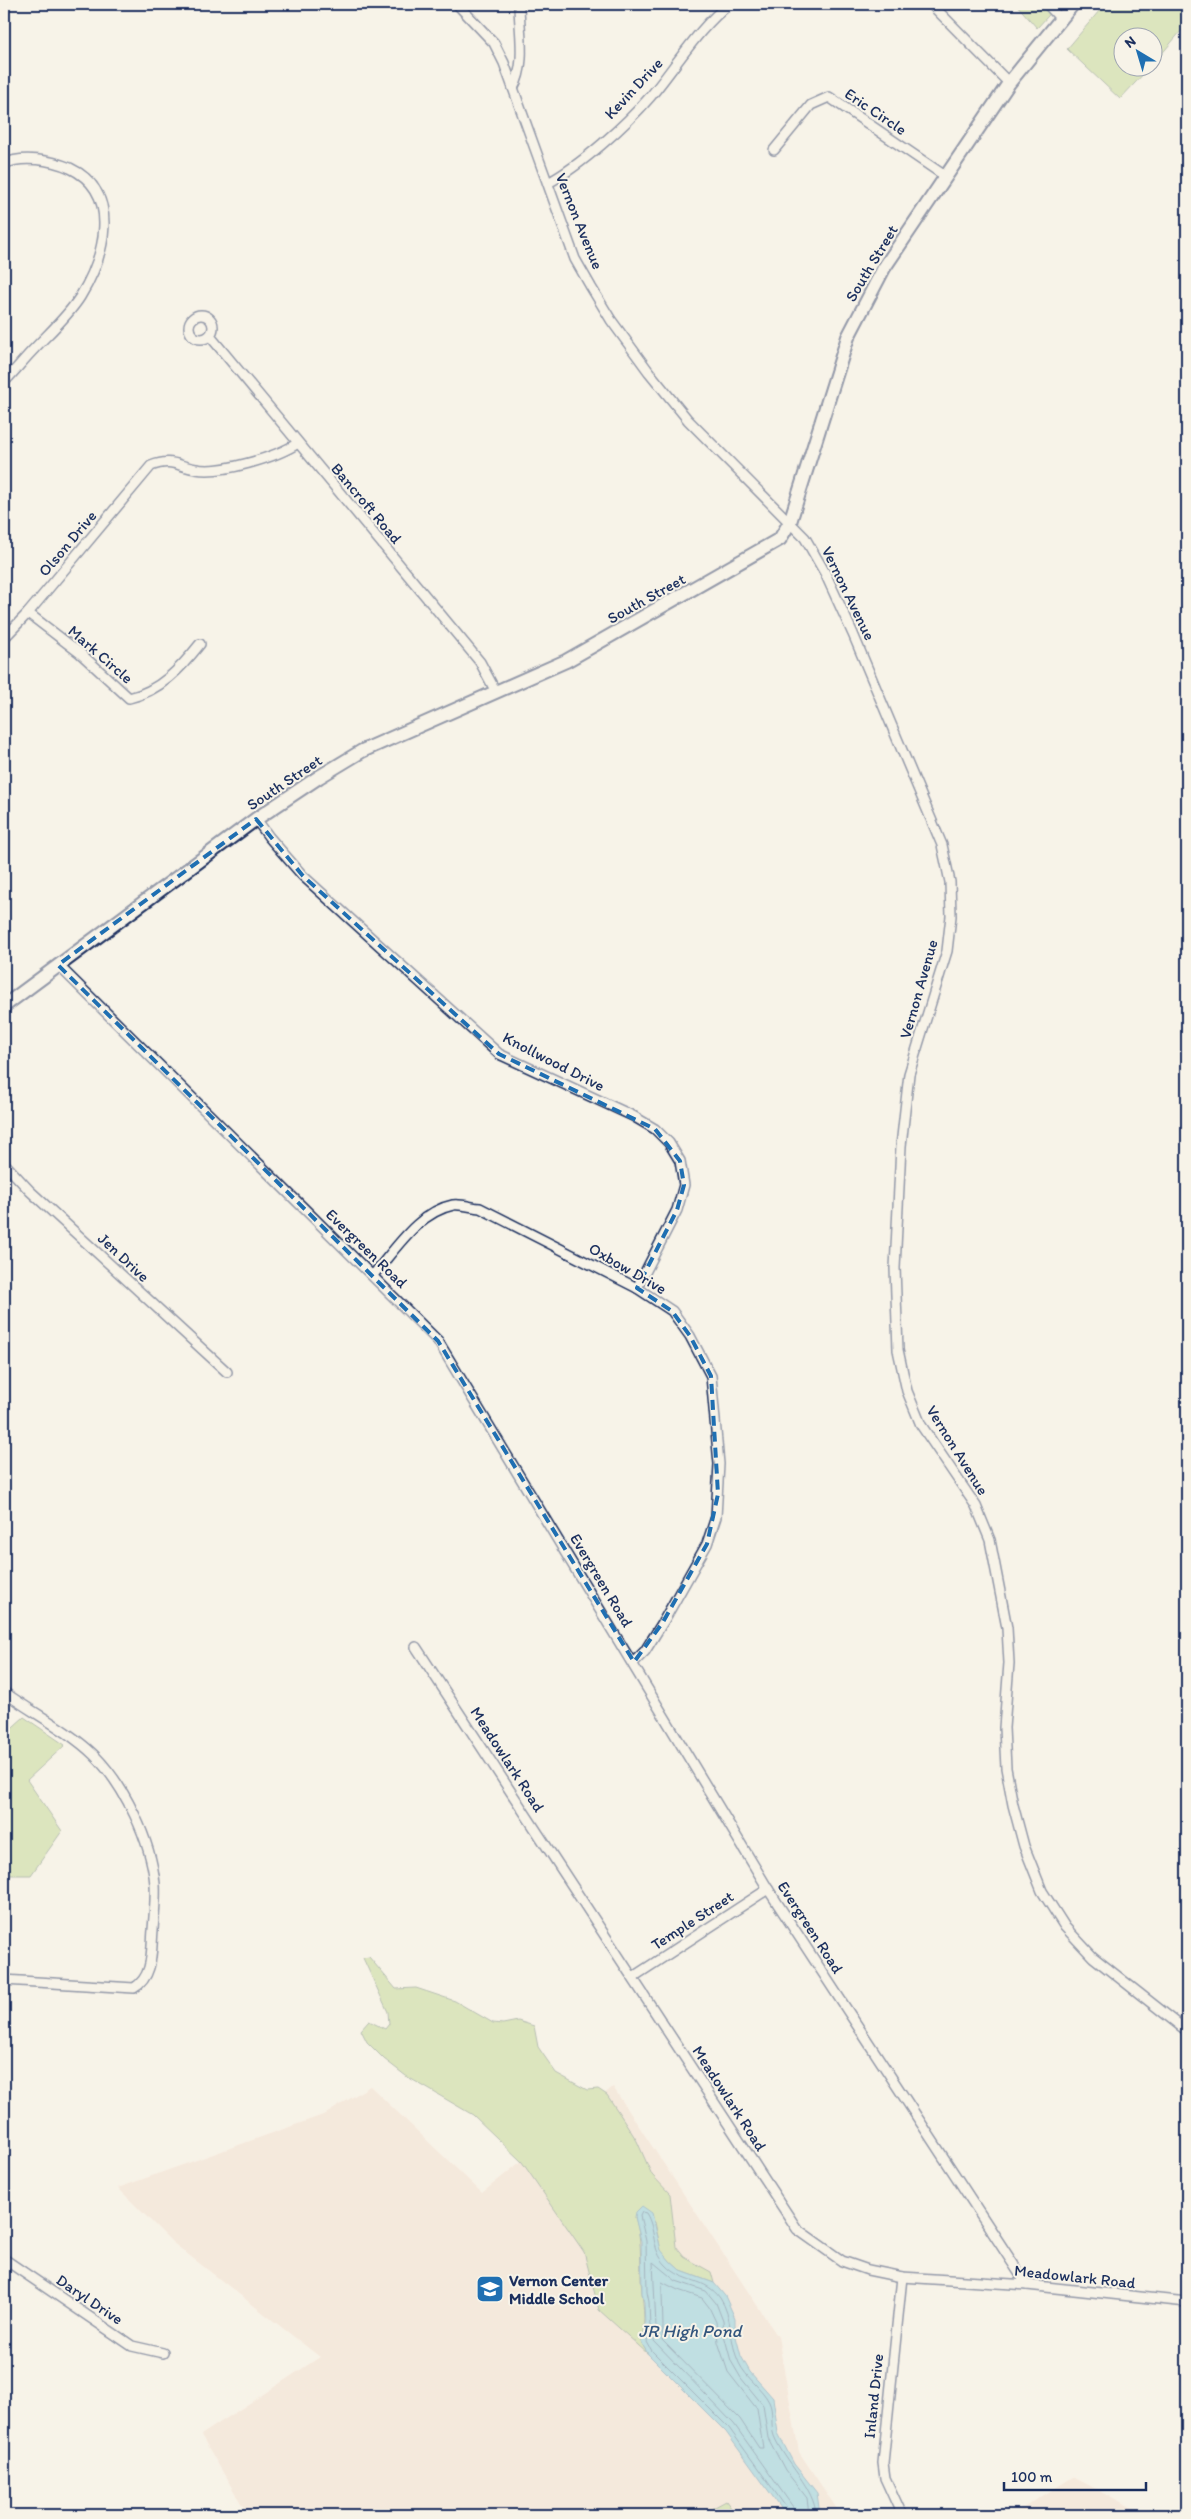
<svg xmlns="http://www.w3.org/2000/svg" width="1191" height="2519" font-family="Itim,sans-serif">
<rect width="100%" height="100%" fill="#f7f3e8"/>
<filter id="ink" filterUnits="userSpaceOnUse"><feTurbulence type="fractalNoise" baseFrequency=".02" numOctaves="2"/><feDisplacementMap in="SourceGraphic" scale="10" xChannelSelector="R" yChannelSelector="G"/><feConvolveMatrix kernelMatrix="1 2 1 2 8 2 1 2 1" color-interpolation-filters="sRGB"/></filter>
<g filter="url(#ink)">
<g fill="#f0ddce">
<polygon points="370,2086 482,2193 613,2087 778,2337 799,2452 841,2515 248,2515 201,2435 320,2357 172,2242 118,2188 326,2114"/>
<polygon points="1073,2477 1146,2515 1012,2515"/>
</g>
<g fill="#bbd58c" stroke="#6b8275">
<polygon points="1016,4 1059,4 1037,28"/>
<polygon points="1105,4 1187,4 1187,24 1154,63 1154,38 1124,38 1124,68 1149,68 1120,99 1067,49"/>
<polygon points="24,1717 65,1745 27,1780 62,1831 31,1875 4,1875 4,1735"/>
<path d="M369,1957L396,1989L416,1988L455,2001L493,2023L503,2024L518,2021L534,2026L538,2047L556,2073L587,2090L598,2089L607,2095L625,2122L637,2141L652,2175L670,2194L676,2247L684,2257L711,2272L714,2283L681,2271L670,2261L661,2251L655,2222L635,2217C642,2238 640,2257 641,2279C642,2301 647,2320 641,2342L648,2354L599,2310L584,2252L522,2162L473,2115L406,2076L384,2059L367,2042L361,2030L369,2021L385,2029L389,2024L388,2012L363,1958Z"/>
<polygon points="726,2501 736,2515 700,2515"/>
</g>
<polygon fill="#7cc7db" stroke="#558aa9" points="642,2206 652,2213 661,2250 670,2261 681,2271 714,2283 725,2296 735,2318 735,2333 741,2356 750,2372 773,2398 778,2433 794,2464 817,2493 820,2515 786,2515 726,2432 648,2354 641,2342 645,2327 644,2302 642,2293 641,2241 635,2217 636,2212"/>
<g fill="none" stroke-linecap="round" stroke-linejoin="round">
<g stroke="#426c90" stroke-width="1">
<polygon points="662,2282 678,2290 702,2298 709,2307 716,2322 718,2342 728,2372 757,2409 763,2448 759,2448 740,2419 662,2340 663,2327"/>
<path d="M789,2515L788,2510L729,2428L652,2351L647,2342L650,2327L649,2302L647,2292L646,2241L640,2216L642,2212L646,2213C657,2231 650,2248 666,2265C684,2284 705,2277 720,2298C733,2317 729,2342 739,2363C746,2378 762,2388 769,2402C774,2412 770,2425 774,2436C785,2463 815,2488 816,2515"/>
<polyline points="795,2515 793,2507 734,2424 654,2341 656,2327 653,2262 676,2281 706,2291 716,2303 723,2321 724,2335 731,2361 741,2378 763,2405 768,2438 785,2470 807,2498 809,2515"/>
</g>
<defs>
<g id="street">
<polyline points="457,4 494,43 504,63 575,259 591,287 611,320 649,372 688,420 805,538 825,573 853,634 942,845 950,882 951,916 947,951 909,1074 901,1146 895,1268 898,1350 907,1391 921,1425 976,1506 990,1540 1007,1628 1009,1663 1004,1728 1006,1768 1013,1805 1024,1846 1042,1891 1065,1927 1093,1957 1187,2031"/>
<polyline points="931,4 1009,83"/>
<polyline points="1047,4 1060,18"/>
<path d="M513,88C527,64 519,31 519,4"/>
<polyline points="774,150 811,105 829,97 945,176"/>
<path d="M4,164C22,155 51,160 70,168C123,193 104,258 80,297C68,316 50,332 35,348C24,359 15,371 4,382"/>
<path d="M548,183C580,166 626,125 650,97C673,70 702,23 730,4"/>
<circle cx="201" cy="327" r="12"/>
<polyline points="210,336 480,662 496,692"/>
<path d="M28,613L80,653L129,698C160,691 181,668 200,644"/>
<path d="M4,638L28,613L151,466C172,458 177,466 196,469C221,474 277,457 298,443"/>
<polyline points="256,819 269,837 303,876 499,1054 633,1116 655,1129 669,1143 680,1161 684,1185 677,1210 637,1288"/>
<polyline points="58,965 438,1341 768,1889 1027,2285"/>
<polyline points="4,1163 30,1191 227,1372"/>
<path d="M373,1275C395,1250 418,1212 453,1205C461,1204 471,1207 480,1208L637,1288L672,1311L690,1336L711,1376L719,1464L716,1517L707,1544L663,1622L645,1651L634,1662"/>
<polyline points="416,1647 797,2229 842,2261 868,2270 902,2277 1027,2285 1187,2302"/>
<path d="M4,1692C33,1713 68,1730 94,1755C125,1786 151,1841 155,1884C156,1899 154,1915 153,1930C151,1951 154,1976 134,1988L4,1980"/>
<polyline points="633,1977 768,1889"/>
<polyline points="4,2259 132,2346 163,2353"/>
<polyline points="902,2515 885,2478 883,2463 902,2277"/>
</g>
<polyline id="secondary" points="4,1006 256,819 319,777 362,751 566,661 780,539 790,522 848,337 884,268 1009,83 1073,4"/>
</defs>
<use href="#street" stroke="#1b2f5e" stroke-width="12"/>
<use href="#secondary" stroke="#1b2f5e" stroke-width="16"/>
<use href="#street" stroke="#f7f3e8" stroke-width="9"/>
<use href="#secondary" stroke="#f7f3e8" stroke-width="12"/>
</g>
</g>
<path d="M0 0H1191V2519H0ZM256,819L303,876L499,1054L655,1129L680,1161L684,1185L677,1210L637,1288L672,1311L690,1336L711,1376L718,1494L707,1544L663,1622L634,1662L438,1341L58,965Z" fill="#f7f3e8" fill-opacity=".55" fill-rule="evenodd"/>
<path fill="none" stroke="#1f6fb2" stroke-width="4" stroke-dasharray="10 6" stroke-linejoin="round" d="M256,819L303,876L499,1054L655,1129L680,1161L684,1185L677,1210L637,1288L672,1311L690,1336L711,1376L718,1494L707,1544L663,1622L634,1662L438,1341L58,965Z"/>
<defs>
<symbol id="school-square" viewBox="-11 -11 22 22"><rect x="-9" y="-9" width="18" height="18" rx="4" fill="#1f6fb2" stroke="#f7f3e8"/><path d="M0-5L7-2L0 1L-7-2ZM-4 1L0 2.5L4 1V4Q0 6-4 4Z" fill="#fff"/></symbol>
</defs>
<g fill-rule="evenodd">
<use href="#school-square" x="474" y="2273" width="32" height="32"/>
</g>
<g text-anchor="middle" stroke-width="4" stroke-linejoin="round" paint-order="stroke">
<g font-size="16" fill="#1b2f5e" stroke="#f7f3e8">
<text transform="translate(633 88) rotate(-47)" y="6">Kevin Drive</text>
<text transform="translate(876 111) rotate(34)" y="6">Eric Circle</text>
<text transform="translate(580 221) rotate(68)" y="6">Vernon Avenue</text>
<text transform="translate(871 263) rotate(-59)" y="6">South Street</text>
<text transform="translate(367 503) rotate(50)" y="6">Bancroft Road</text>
<text transform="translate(67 543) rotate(-50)" y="6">Olson Drive</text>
<text transform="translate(849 593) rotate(64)" y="6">Vernon Avenue</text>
<text transform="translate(646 598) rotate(-29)" y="6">South Street</text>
<text transform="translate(101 654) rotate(41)" y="6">Mark Circle</text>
<text transform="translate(284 782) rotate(-34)" y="6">South Street</text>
<text transform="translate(918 989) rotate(-74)" y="6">Vernon Avenue</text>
<text transform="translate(554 1061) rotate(27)" y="6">Knollwood Drive</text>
<text transform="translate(367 1248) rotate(44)" y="6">Evergreen Road</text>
<text transform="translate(124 1257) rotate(43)" y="6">Jen Drive</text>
<text transform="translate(628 1268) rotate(30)" y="6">Oxbow Drive</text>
<text transform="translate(958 1450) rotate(58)" y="6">Vernon Avenue</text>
<text transform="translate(602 1580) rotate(59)" y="6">Evergreen Road</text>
<text transform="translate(508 1759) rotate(57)" y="6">Meadowlark Road</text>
<text transform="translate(692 1920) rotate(-33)" y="6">Temple Street</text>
<text transform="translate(811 1927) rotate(57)" y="6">Evergreen Road</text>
<text transform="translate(730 2098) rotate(57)" y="6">Meadowlark Road</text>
<text transform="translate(1075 2276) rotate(6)" y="6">Meadowlark Road</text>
<text transform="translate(90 2299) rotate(34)" y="6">Daryl Drive</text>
<text transform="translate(873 2396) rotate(-84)" y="6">Inland Drive</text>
</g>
<g font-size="16" font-weight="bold" fill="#1b2f5e" stroke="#f7f3e8" text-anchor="start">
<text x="509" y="2286">Vernon Center<tspan x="509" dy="18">Middle School</tspan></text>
</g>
<g font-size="18" font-style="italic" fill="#33557d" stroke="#f7f3e8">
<text x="690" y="2337">JR High Pond</text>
</g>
</g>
<rect width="1191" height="2519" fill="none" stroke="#f7f3e8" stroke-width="20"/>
<rect x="10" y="10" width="1171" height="2499" fill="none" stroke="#1b2f5e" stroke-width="2" filter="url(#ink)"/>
<g transform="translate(1138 52) rotate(322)"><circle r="24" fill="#f7f3e8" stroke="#9fa5b1"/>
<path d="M0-4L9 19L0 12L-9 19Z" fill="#1f6fb2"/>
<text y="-8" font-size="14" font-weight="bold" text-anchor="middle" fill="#1b2f5e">N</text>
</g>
<path d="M1004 2482v8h142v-8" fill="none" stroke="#1b2f5e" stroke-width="2.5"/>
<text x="1011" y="2482" font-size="15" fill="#1b2f5e" stroke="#f7f3e8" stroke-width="4" paint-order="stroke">100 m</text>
</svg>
